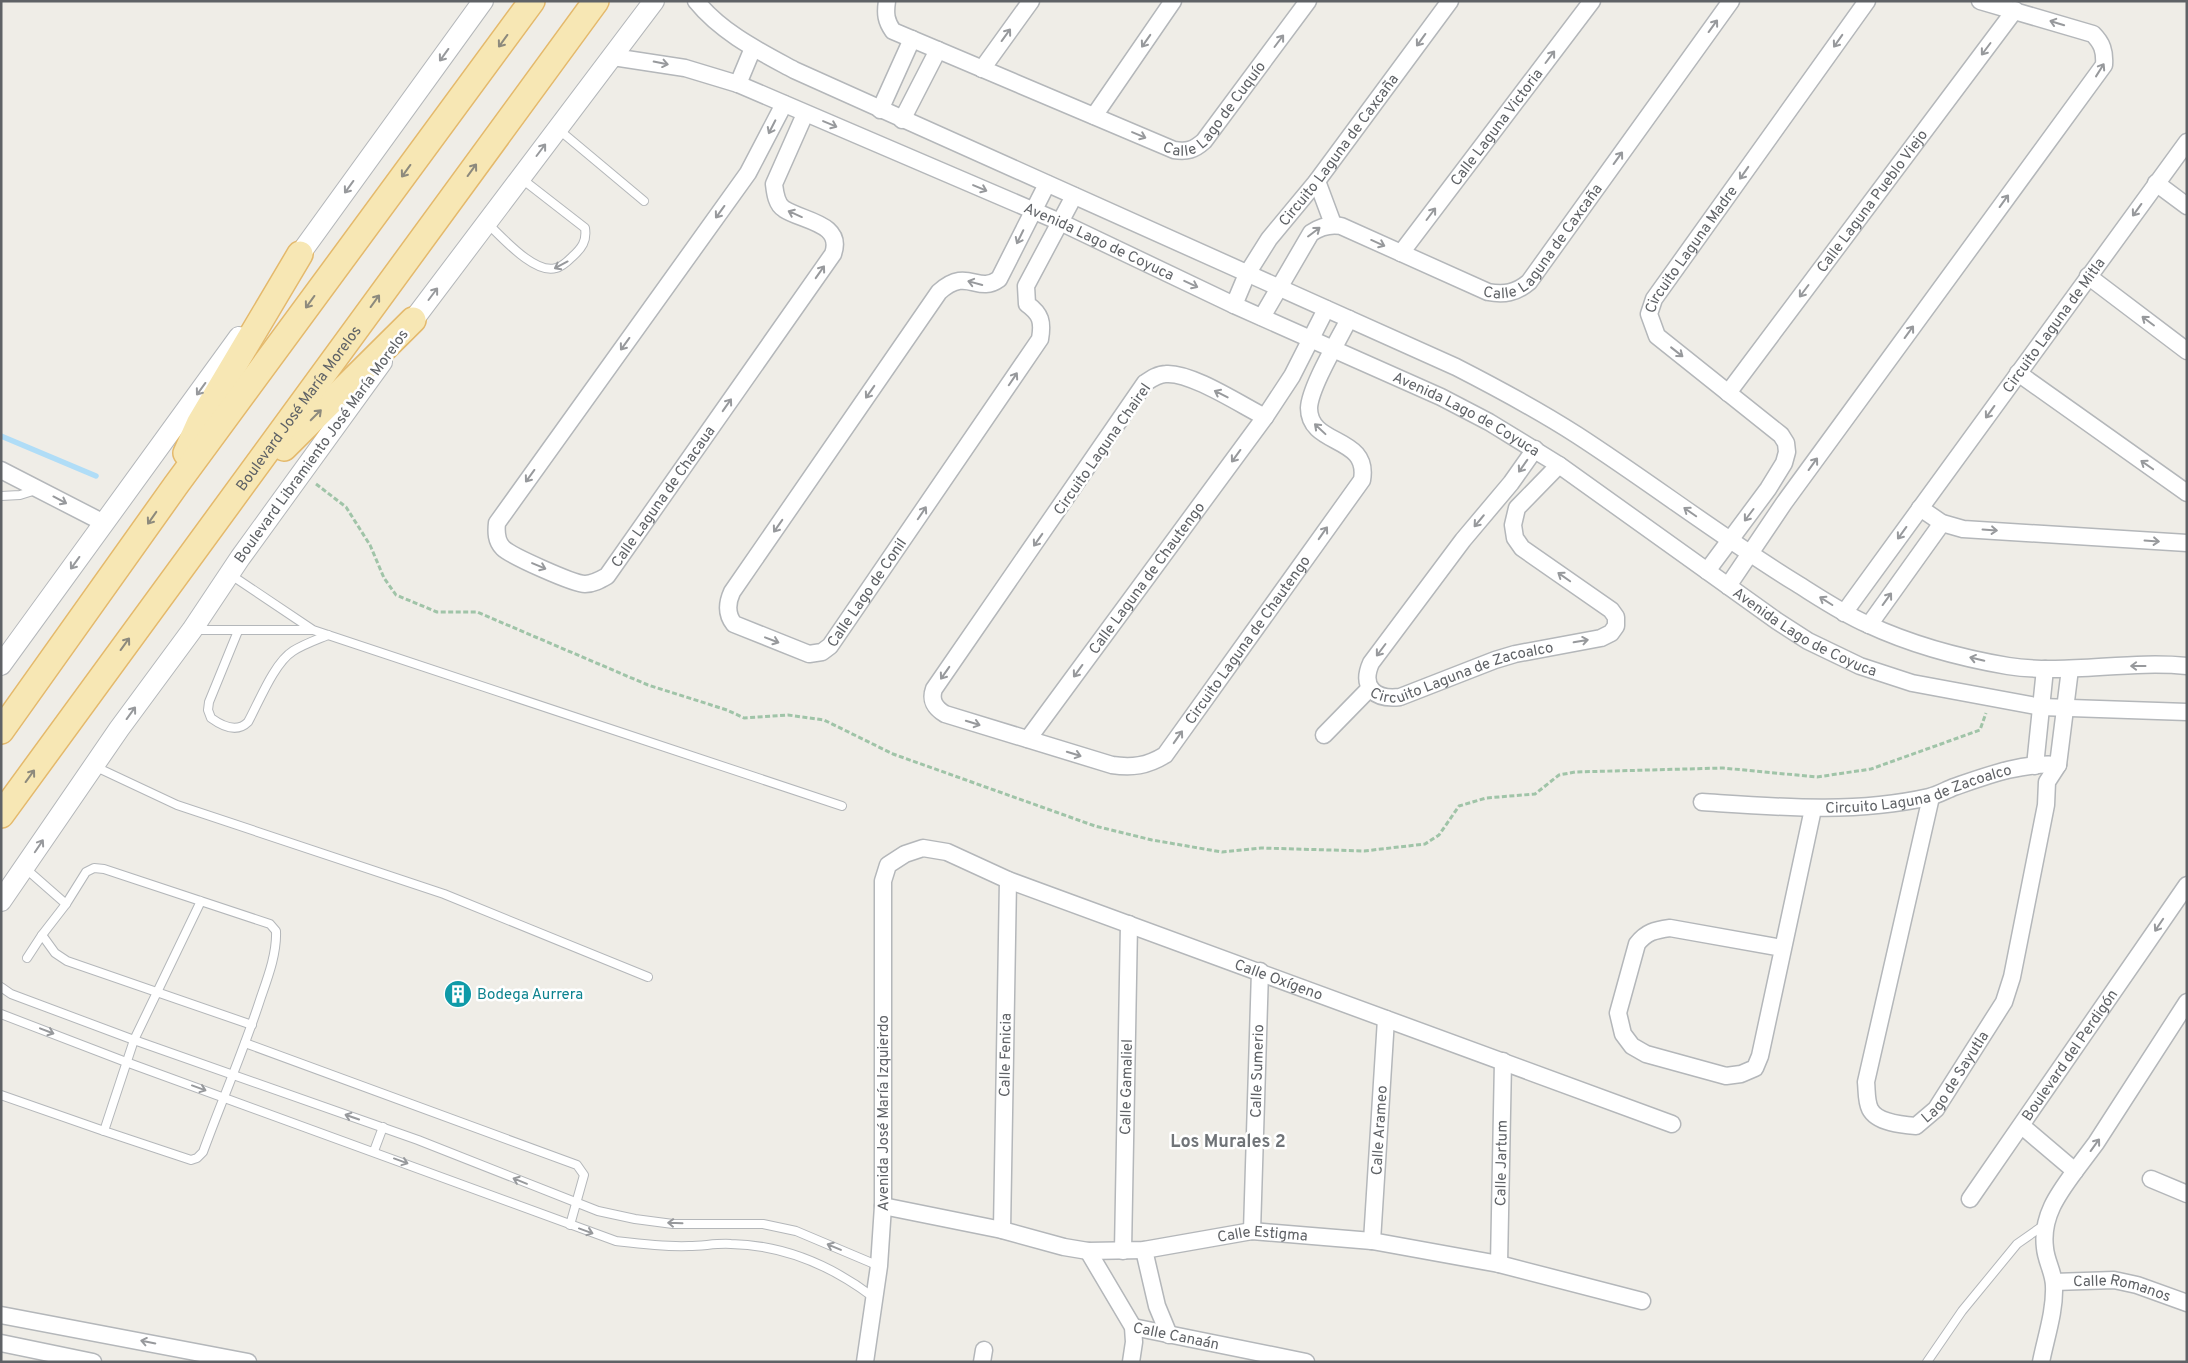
<svg xmlns="http://www.w3.org/2000/svg" width="2188" height="1363" font-family="Overpass,sans-serif">
<rect width="100%" height="100%" fill="#efede7"/>
<g fill="none" stroke-linecap="round" stroke-linejoin="round">
<polyline stroke="#b0ddf7" stroke-width="5.5" points="1,436 96,476"/>
<defs>
<g id="service">
<polyline points="558,129 644,201"/>
<path d="M488,224C502,237 535,275 556,268C562,267 568,261 572,257C582,248 587,241 585,228L522,179"/>
<polyline points="1,496 20,495 36,490"/>
<polyline points="231,575 313,630 842,806"/>
<polyline points="194,630 312,630"/>
<path d="M238,631L209,702L208,710L211,718C222,726 237,733 248,722C259,702 274,663 293,651C304,644 316,640 328,635"/>
<polyline points="96,767 177,805 444,894 648,977"/>
<polyline points="25,868 66,904"/>
<polyline points="42,935 55,953 67,961 252,1025"/>
<path d="M27,958L42,935L66,904L86,872L94,868L104,869L270,924L276,931C277,953 268,977 261,997C244,1050 222,1100 203,1152L197,1158L191,1160L104,1131L134,1040L201,901"/>
<polyline points="1,987 11,994 134,1040 418,1140 598,1211 635,1219 673,1224 763,1224 796,1231 879,1266"/>
<path d="M1,1014L126,1062L616,1241C641,1244 664,1247 689,1246C703,1246 717,1243 731,1244C783,1245 832,1266 873,1297"/>
<polyline points="245,1043 577,1165 584,1175 570,1225"/>
<polyline points="1,1095 104,1131"/>
<polyline points="374,1151 383,1127"/>
<polyline points="1927,1362 1962,1311 2017,1244 2044,1225"/>
</g>
<g id="minor">
<path d="M696,1C722,33 759,51 794,70L1456,367C1497,388 1538,410 1577,435C1651,483 1721,537 1796,583C1820,598 1842,613 1867,624C1910,644 1961,658 2008,666C2067,675 2127,660 2187,666"/>
<path id="s1" d="M887,1C885,14 886,21 893,31L1174,150C1187,152 1194,150 1204,141L1308,1"/>
<path id="s2" d="M613,57L685,68L738,84L1060,222L1234,305L1441,397L1489,422L1559,465L1777,621L1808,641L1860,666L1912,683L2041,707L2187,712"/>
<polyline points="982,69 1031,1"/>
<polyline points="738,84 753,48"/>
<path id="s3" d="M784,104L748,173L497,523C496,532 496,541 503,548C511,556 574,584 585,584C593,584 600,580 607,576L833,254C844,223 802,221 784,209C776,204 775,192 774,184L805,114"/>
<polyline points="880,110 912,39"/>
<polyline points="1094,116 1173,1"/>
<polyline points="902,120 938,50"/>
<polyline points="1317,181 1333,224"/>
<polyline points="2156,183 2187,206"/>
<path id="s4" d="M1047,184L999,279C977,295 968,266 939,292L732,592C727,603 726,614 734,624L809,654L822,652L830,646L1040,339C1043,322 1041,314 1027,304L1026,286L1074,196"/>
<path id="s5" d="M1401,253L1592,1"/>
<polyline points="2088,276 2187,351"/>
<path id="s6" d="M1234,305L1247,274L1269,239L1317,181L1450,1"/>
<path id="s7" d="M1262,317L1311,233C1320,227 1330,224 1341,226L1488,292C1504,295 1516,293 1529,282L1731,1"/>
<polyline points="2018,373 2187,493"/>
<path id="s8" d="M1728,393L2015,10"/>
<path id="s9" d="M1265,417C1241,405 1191,372 1166,374C1158,374 1151,379 1145,383L934,689C930,700 935,708 945,714L1112,765C1132,768 1147,766 1165,755L1362,480C1370,435 1309,447 1309,408C1310,387 1339,339 1349,319"/>
<path id="s10" d="M1535,449L1511,483L1463,540L1371,663C1360,688 1376,700 1400,697L1495,660L1515,654L1601,638L1611,633L1616,626V617L1611,610L1522,548L1515,538L1513,525L1517,508L1559,465"/>
<polyline points="1,470 104,523"/>
<polyline points="1920,508 1942,523 1963,529 2187,543"/>
<path id="s11" d="M1707,571L1768,489L1784,463L1787,452L1786,443L1781,435L1657,336L1649,314L1654,299L1867,1"/>
<path d="M1728,586L1784,503L2104,65C2105,51 2102,43 2093,34L1980,1"/>
<path id="s12" d="M1844,613L2187,142"/>
<polyline points="1869,625 1942,523"/>
<polyline points="1324,735 1370,688"/>
<path id="s13" d="M1028,739L1265,417L1292,376L1326,309"/>
<polyline points="2035,766 2045,669"/>
<path id="s14" d="M1931,797L1866,1082C1867,1091 1866,1101 1870,1109C1877,1123 1903,1125 1916,1126L1936,1109L2004,1002L2012,977L2046,805L2047,782L2058,765L2070,669"/>
<path id="s15" d="M1702,802C1778,807 1854,814 1929,797C1938,795 1946,790 1954,787C1986,776 2023,762 2058,765"/>
<path d="M1782,948L1670,928C1655,930 1646,932 1637,944L1618,1013L1623,1034L1632,1046L1646,1054L1726,1076L1741,1074L1755,1068L1760,1056L1813,809"/>
<polyline points="2022,1126 2075,1171 2096,1143 2187,1002"/>
<polyline points="2151,1179 2187,1194"/>
<path id="s16" d="M1970,1199L2187,885"/>
<path id="s17" d="M883,1206L1002,1230L1064,1247L1088,1251L1144,1250L1252,1231L1372,1241L1499,1264L1642,1301"/>
<path id="s18" d="M1002,1230L1008,880"/>
<path id="s19" d="M1252,1231L1260,971"/>
<path id="s20" d="M1372,1241L1386,1019"/>
<polyline points="1144,1250 1157,1306 1169,1335"/>
<polyline points="1088,1251 1133,1327 1134,1342 1131,1362"/>
<path id="s21" d="M1123,1251L1129,924"/>
<path id="s22" d="M1499,1264L1503,1061"/>
<path id="s23" d="M2054,1282L2114,1280L2137,1285L2187,1303"/>
<polyline points="1,1315 248,1362"/>
<path id="s24" d="M1133,1327L1306,1362"/>
<polyline points="1,1343 93,1362"/>
<path id="s25" d="M865,1362L879,1266L883,1206V881L888,865L905,854L923,848L947,852L1008,880L1672,1124"/>
<polyline points="982,1362 984,1350"/>
<path d="M2041,1362C2046,1337 2055,1311 2054,1286C2054,1273 2046,1261 2045,1248C2041,1217 2058,1194 2075,1171"/>
</g>
<g id="tertiary">
<polyline points="292,265 483,1"/>
<polyline points="405,331 654,1"/>
<polyline points="1,665 239,337"/>
<polyline points="1,901 119,729 192,630 240,558 382,362"/>
</g>
<g id="primary">
<polyline points="284,448 413,320"/>
<polyline points="186,453 199,424 300,254"/>
<polyline points="1,731 176,485 532,1"/>
<path id="s26" d="M1,815L596,1"/>
</g>
</defs>
<use href="#service" stroke="#b4b7ba" stroke-width="10"/>
<use href="#minor" stroke="#b4b7ba" stroke-width="19"/>
<use href="#tertiary" stroke="#b4b7ba" stroke-width="22"/>
<use href="#primary" stroke="#e4b96c" stroke-width="28"/>
<polyline stroke="#a0c4a8" stroke-width="3" stroke-dasharray="5 2.5" stroke-linecap="butt" points="316,484 346,507 370,545 384,578 396,595 437,612 477,612 648,685 727,710 744,718 788,715 824,720 893,754 1095,826 1152,840 1222,852 1261,848 1364,851 1425,844 1439,835 1459,806 1486,798 1535,794 1559,775 1575,772 1723,768 1817,777 1871,769 1980,730 1986,713"/>
<use href="#service" stroke="#fff" stroke-width="8"/>
<use href="#minor" stroke="#fff" stroke-width="16"/>
<use href="#tertiary" stroke="#fff" stroke-width="20"/>
<use href="#primary" stroke="#f7e7b4" stroke-width="25"/>
</g>
<defs><path id="oneway-shaft" d="M-6 0H5M1.5-3L5.5 0L1.5 3" fill="none" stroke-width="1.6" stroke-linecap="round" stroke-linejoin="round" transform="scale(1.25)"/></defs>
<g stroke="#97999c">
<use href="#oneway-shaft" transform="translate(2057 23) rotate(-163)"/>
<use href="#oneway-shaft" transform="translate(1713 26) rotate(-54)"/>
<use href="#oneway-shaft" transform="translate(1006 35) rotate(-54)"/>
<use href="#oneway-shaft" transform="translate(1421 40) rotate(126)"/>
<use href="#oneway-shaft" transform="translate(1146 41) rotate(125)"/>
<use href="#oneway-shaft" transform="translate(1279 41) rotate(-53)"/>
<use href="#oneway-shaft" transform="translate(1838 41) rotate(125)"/>
<use href="#oneway-shaft" transform="translate(1986 49) rotate(127)"/>
<use href="#oneway-shaft" transform="translate(444 55) rotate(126)"/>
<use href="#oneway-shaft" transform="translate(1550 57) rotate(-53)"/>
<use href="#oneway-shaft" transform="translate(661 63) rotate(11)"/>
<use href="#oneway-shaft" transform="translate(2100 70) rotate(-58)"/>
<use href="#oneway-shaft" transform="translate(830 124) rotate(23)"/>
<use href="#oneway-shaft" transform="translate(772 127) rotate(117)"/>
<use href="#oneway-shaft" transform="translate(1139 135) rotate(23)"/>
<use href="#oneway-shaft" transform="translate(541 150) rotate(-53)"/>
<use href="#oneway-shaft" transform="translate(1618 158) rotate(-54)"/>
<use href="#oneway-shaft" transform="translate(1744 173) rotate(125)"/>
<use href="#oneway-shaft" transform="translate(349 187) rotate(126)"/>
<use href="#oneway-shaft" transform="translate(980 188) rotate(23)"/>
<use href="#oneway-shaft" transform="translate(2004 201) rotate(-54)"/>
<use href="#oneway-shaft" transform="translate(2137 210) rotate(126)"/>
<use href="#oneway-shaft" transform="translate(720 212) rotate(126)"/>
<use href="#oneway-shaft" transform="translate(795 214) rotate(-156)"/>
<use href="#oneway-shaft" transform="translate(1431 214) rotate(-53)"/>
<use href="#oneway-shaft" transform="translate(1314 232) rotate(-37)"/>
<use href="#oneway-shaft" transform="translate(1020 237) rotate(116)"/>
<use href="#oneway-shaft" transform="translate(1378 243) rotate(24)"/>
<use href="#oneway-shaft" transform="translate(561 265) rotate(152)"/>
<use href="#oneway-shaft" transform="translate(820 272) rotate(-55)"/>
<use href="#oneway-shaft" transform="translate(975 283) rotate(-165)"/>
<use href="#oneway-shaft" transform="translate(1191 284) rotate(25)"/>
<use href="#oneway-shaft" transform="translate(1804 291) rotate(127)"/>
<use href="#oneway-shaft" transform="translate(433 294) rotate(-53)"/>
<use href="#oneway-shaft" transform="translate(2148 321) rotate(-143)"/>
<use href="#oneway-shaft" transform="translate(1909 332) rotate(-54)"/>
<use href="#oneway-shaft" transform="translate(625 344) rotate(126)"/>
<use href="#oneway-shaft" transform="translate(1677 352) rotate(38)"/>
<use href="#oneway-shaft" transform="translate(1013 379) rotate(-56)"/>
<use href="#oneway-shaft" transform="translate(201 389) rotate(126)"/>
<use href="#oneway-shaft" transform="translate(870 392) rotate(125)"/>
<use href="#oneway-shaft" transform="translate(1221 394) rotate(-153)"/>
<use href="#oneway-shaft" transform="translate(727 405) rotate(-55)"/>
<use href="#oneway-shaft" transform="translate(1990 412) rotate(126)"/>
<use href="#oneway-shaft" transform="translate(1320 429) rotate(-137)"/>
<use href="#oneway-shaft" transform="translate(1236 456) rotate(126)"/>
<use href="#oneway-shaft" transform="translate(1813 464) rotate(-54)"/>
<use href="#oneway-shaft" transform="translate(2147 465) rotate(-145)"/>
<use href="#oneway-shaft" transform="translate(1523 466) rotate(125)"/>
<use href="#oneway-shaft" transform="translate(530 476) rotate(126)"/>
<use href="#oneway-shaft" transform="translate(60 500) rotate(28)"/>
<use href="#oneway-shaft" transform="translate(1690 512) rotate(-145)"/>
<use href="#oneway-shaft" transform="translate(922 513) rotate(-56)"/>
<use href="#oneway-shaft" transform="translate(1749 515) rotate(127)"/>
<use href="#oneway-shaft" transform="translate(1479 521) rotate(130)"/>
<use href="#oneway-shaft" transform="translate(778 526) rotate(125)"/>
<use href="#oneway-shaft" transform="translate(1990 530) rotate(4)"/>
<use href="#oneway-shaft" transform="translate(1323 533) rotate(-55)"/>
<use href="#oneway-shaft" transform="translate(1902 533) rotate(126)"/>
<use href="#oneway-shaft" transform="translate(1038 540) rotate(125)"/>
<use href="#oneway-shaft" transform="translate(2152 541) rotate(4)"/>
<use href="#oneway-shaft" transform="translate(75 563) rotate(126)"/>
<use href="#oneway-shaft" transform="translate(539 566) rotate(23)"/>
<use href="#oneway-shaft" transform="translate(1564 577) rotate(-145)"/>
<use href="#oneway-shaft" transform="translate(1887 599) rotate(-54)"/>
<use href="#oneway-shaft" transform="translate(1826 601) rotate(-148)"/>
<use href="#oneway-shaft" transform="translate(772 640) rotate(21)"/>
<use href="#oneway-shaft" transform="translate(1581 641) rotate(-10)"/>
<use href="#oneway-shaft" transform="translate(1381 650) rotate(127)"/>
<use href="#oneway-shaft" transform="translate(1977 659) rotate(-167)"/>
<use href="#oneway-shaft" transform="translate(2138 666) rotate(180)"/>
<use href="#oneway-shaft" transform="translate(1078 671) rotate(126)"/>
<use href="#oneway-shaft" transform="translate(945 673) rotate(125)"/>
<use href="#oneway-shaft" transform="translate(131 713) rotate(-54)"/>
<use href="#oneway-shaft" transform="translate(973 723) rotate(17)"/>
<use href="#oneway-shaft" transform="translate(1178 737) rotate(-55)"/>
<use href="#oneway-shaft" transform="translate(1074 754) rotate(17)"/>
<use href="#oneway-shaft" transform="translate(39 846) rotate(-56)"/>
<use href="#oneway-shaft" transform="translate(2159 925) rotate(124)"/>
<use href="#oneway-shaft" transform="translate(47 1031) rotate(21)"/>
<use href="#oneway-shaft" transform="translate(199 1088) rotate(20)"/>
<use href="#oneway-shaft" transform="translate(352 1117) rotate(-161)"/>
<use href="#oneway-shaft" transform="translate(2095 1145) rotate(-54)"/>
<use href="#oneway-shaft" transform="translate(401 1161) rotate(20)"/>
<use href="#oneway-shaft" transform="translate(520 1181) rotate(-158)"/>
<use href="#oneway-shaft" transform="translate(675 1223) rotate(-178)"/>
<use href="#oneway-shaft" transform="translate(586 1231) rotate(20)"/>
<use href="#oneway-shaft" transform="translate(834 1247) rotate(-157)"/>
<use href="#oneway-shaft" transform="translate(148 1342) rotate(-169)"/>
</g>
<g stroke="#8d8a7d">
<use href="#oneway-shaft" transform="translate(503 41) rotate(126)"/>
<use href="#oneway-shaft" transform="translate(472 170) rotate(-54)"/>
<use href="#oneway-shaft" transform="translate(406 171) rotate(126)"/>
<use href="#oneway-shaft" transform="translate(375 301) rotate(-54)"/>
<use href="#oneway-shaft" transform="translate(310 302) rotate(126)"/>
<use href="#oneway-shaft" transform="translate(316 415) rotate(-45)"/>
<use href="#oneway-shaft" transform="translate(152 518) rotate(125)"/>
<use href="#oneway-shaft" transform="translate(125 644) rotate(-54)"/>
<use href="#oneway-shaft" transform="translate(30 776) rotate(-54)"/>
</g>
<defs>
<symbol id="building-disc" viewBox="-11 -11 22 22"><circle r="9.5" fill="#0f9aa8" stroke="#fff"/><path d="M-4-6H4V6H1V3H-1V6H-4ZM-2.5-4.3h1.7v1.8h-1.7ZM.8-4.3h1.7v1.8H.8ZM-2.5-1h1.7V.8h-1.7ZM.8-1h1.7V.8H.8Z" fill="#fff"/></symbol>
</defs>
<g fill-rule="evenodd">
<use href="#building-disc" x="442" y="978" width="32" height="32"/>
</g>
<g text-anchor="middle" stroke-width="5" stroke-linejoin="round" paint-order="stroke">
<g font-size="15" fill="#5f6266" stroke="#fff">
<text dy="5" stroke="none"><textPath href="#s1" startOffset="396">Calle Lago de Cuquío</textPath></text>
<text dy="5" stroke="none"><textPath href="#s5" startOffset="158">Calle Laguna Victoria</textPath></text>
<text dy="5" stroke="none"><textPath href="#s6" startOffset="188">Circuito Laguna de Caxcaña</textPath></text>
<text dy="5" stroke="none"><textPath href="#s8" startOffset="240">Calle Laguna Pueblo Viejo</textPath></text>
<text dy="5" stroke="none"><textPath href="#s7" startOffset="369">Calle Laguna de Caxcaña</textPath></text>
<text dy="5" stroke="none"><textPath href="#s2" startOffset="522">Avenida Lago de Coyuca</textPath></text>
<text dy="5" stroke="none"><textPath href="#s11" startOffset="422">Circuito Laguna Madre</textPath></text>
<text dy="5" stroke="none"><textPath href="#s12" startOffset="356">Circuito Laguna de Mitla</textPath></text>
<text dy="5" stroke="none"><textPath href="#s26" startOffset="504">Boulevard José María Morelos</textPath></text>
<text dy="5" stroke="none"><textPath href="#s2" startOffset="928">Avenida Lago de Coyuca</textPath></text>
<text transform="translate(321 446) rotate(-54)" y="5">Boulevard Libramiento José María Morelos</text>
<text transform="translate(1102 449) rotate(-55)" y="5">Circuito Laguna Chairel</text>
<text dy="5" stroke="none"><textPath href="#s3" startOffset="746">Calle Laguna de Chacaua</textPath></text>
<text dy="5" stroke="none"><textPath href="#s13" startOffset="200">Calle Laguna de Chautengo</textPath></text>
<text dy="5" stroke="none"><textPath href="#s4" startOffset="738">Calle Lago de Conil</textPath></text>
<text dy="5" stroke="none"><textPath href="#s2" startOffset="1332">Avenida Lago de Coyuca</textPath></text>
<text dy="5" stroke="none"><textPath href="#s9" startOffset="905">Circuito Laguna de Chautengo</textPath></text>
<text dy="5" stroke="none"><textPath href="#s10" startOffset="394">Circuito Laguna de Zacoalco</textPath></text>
<text dy="5" stroke="none"><textPath href="#s15" startOffset="219">Circuito Laguna de Zacoalco</textPath></text>
<text dy="5" stroke="none"><textPath href="#s25" startOffset="918">Calle Oxígeno</textPath></text>
<text dy="5" stroke="none"><textPath href="#s18" startOffset="175">Calle Fenicia</textPath></text>
<text dy="5" stroke="none"><textPath href="#s16" startOffset="175">Boulevard del Perdigón</textPath></text>
<text dy="5" stroke="none"><textPath href="#s19" startOffset="160">Calle Sumerio</textPath></text>
<text dy="5" stroke="none"><textPath href="#s14" startOffset="434">Lago de Sayutla</textPath></text>
<text dy="5" stroke="none"><textPath href="#s21" startOffset="164">Calle Gamaliel</textPath></text>
<text dy="5" stroke="none"><textPath href="#s25" startOffset="250">Avenida José María Izquierdo</textPath></text>
<text dy="5" stroke="none"><textPath href="#s20" startOffset="111">Calle Arameo</textPath></text>
<text dy="5" stroke="none"><textPath href="#s22" startOffset="101">Calle Jartum</textPath></text>
<text dy="5" stroke="none"><textPath href="#s17" startOffset="386">Calle Estigma</textPath></text>
<text dy="5" stroke="none"><textPath href="#s23" startOffset="69">Calle Romanos</textPath></text>
<text dy="5" stroke="none"><textPath href="#s24" startOffset="44">Calle Canaán</textPath></text>
</g>
<g font-size="15" fill="#0d838f" stroke="#fff" text-anchor="start">
<text x="477" y="999">Bodega Aurrera</text>
</g>
<g font-size="18" font-weight="bold" fill="#707478" stroke="#fff">
<text x="1228" y="1147">Los Murales 2</text>
</g>
</g>
<rect width="2188" height="1363" fill="none" stroke="#5f6266" stroke-width="5"/>
</svg>
